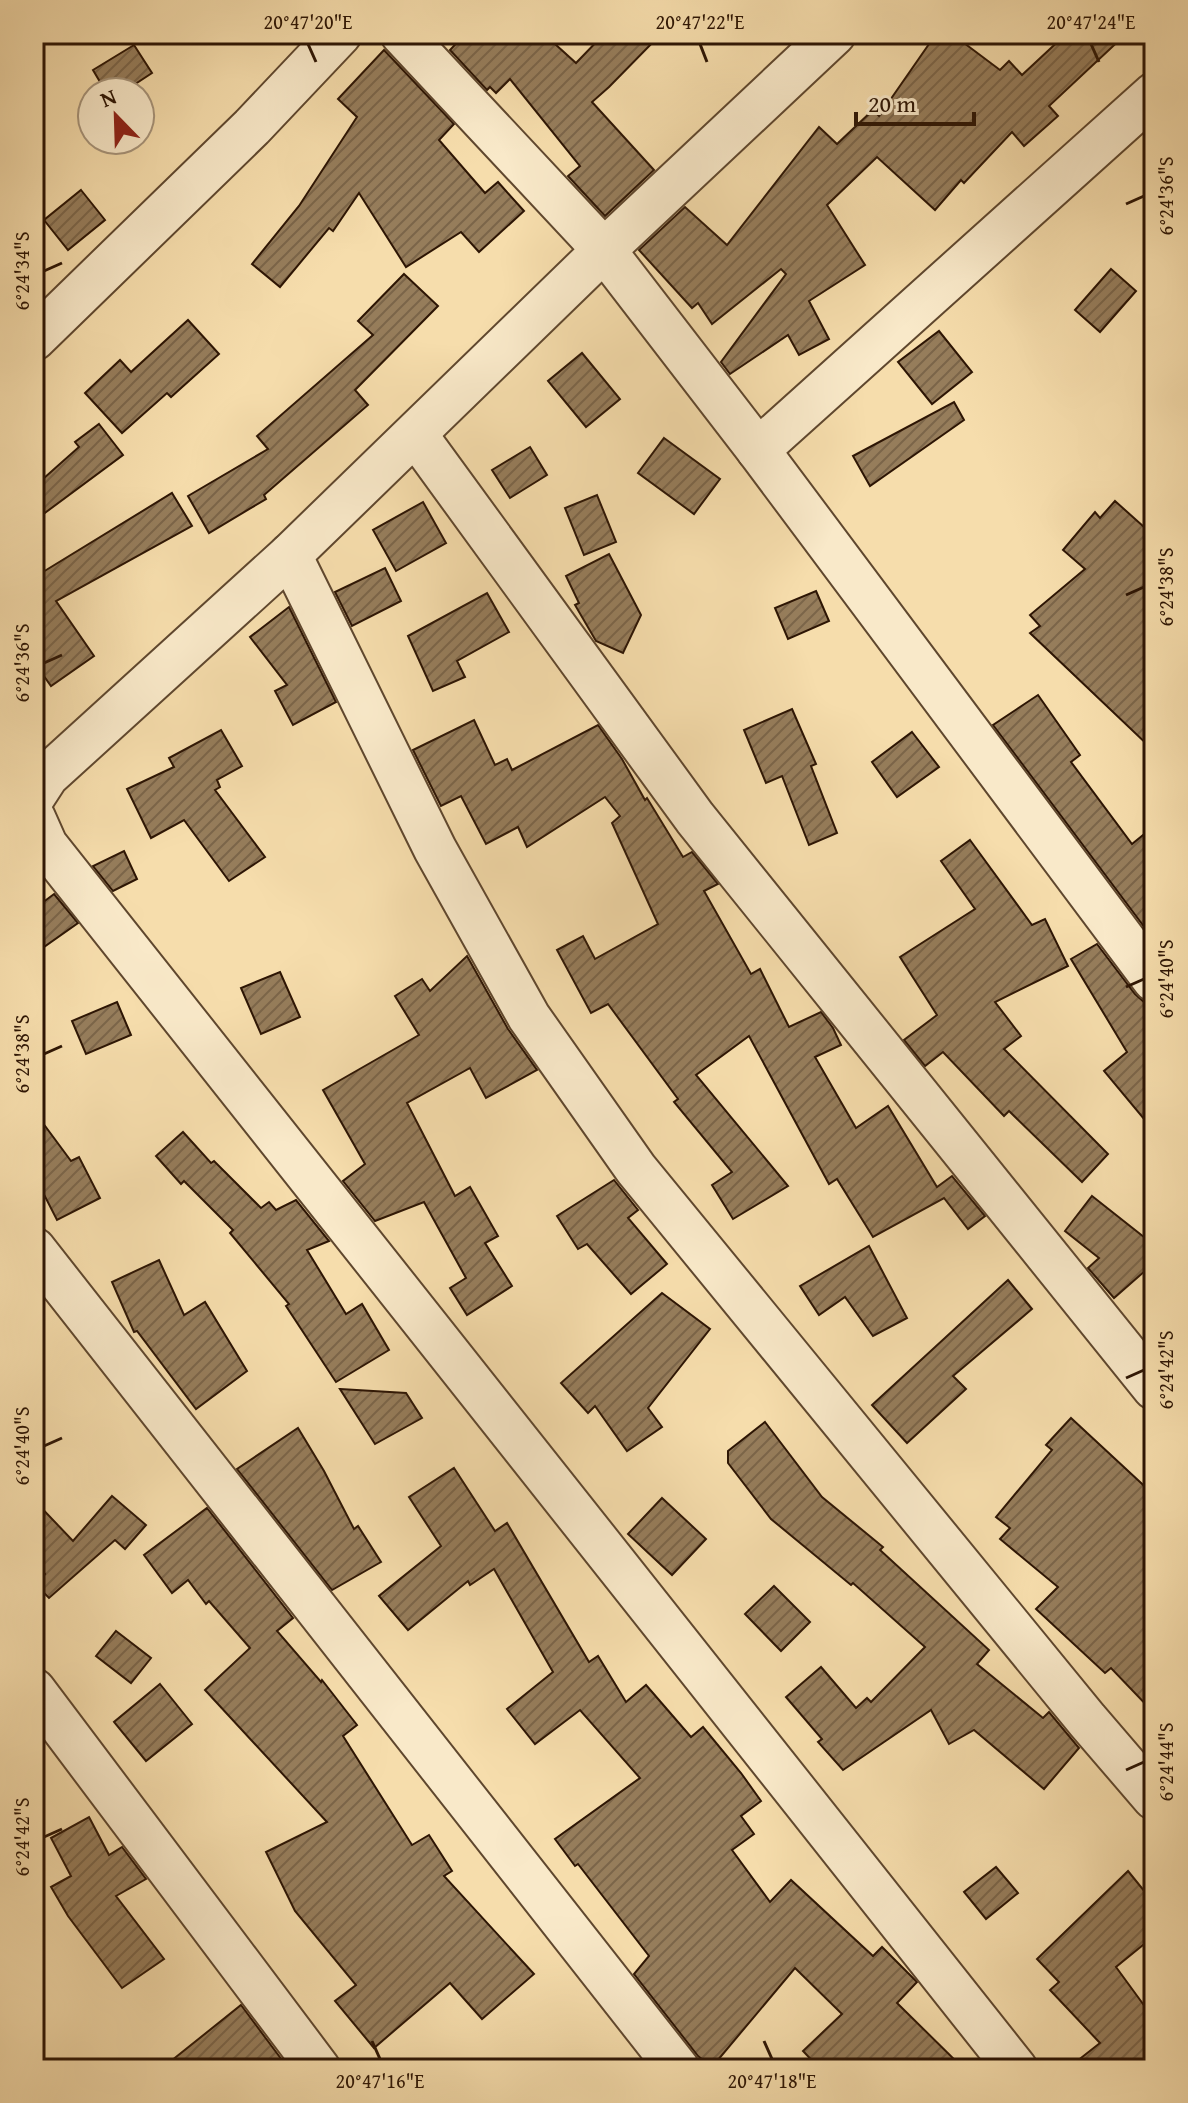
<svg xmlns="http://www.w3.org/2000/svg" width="1188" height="2103" font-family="'Gentium Book Plus',serif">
<defs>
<pattern id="building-hatch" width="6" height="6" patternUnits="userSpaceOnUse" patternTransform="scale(2)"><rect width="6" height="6" fill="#967d5b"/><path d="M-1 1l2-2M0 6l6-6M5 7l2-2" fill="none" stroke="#7b6549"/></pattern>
</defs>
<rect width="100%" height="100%" fill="#f6ddac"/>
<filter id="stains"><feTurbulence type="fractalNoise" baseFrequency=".0025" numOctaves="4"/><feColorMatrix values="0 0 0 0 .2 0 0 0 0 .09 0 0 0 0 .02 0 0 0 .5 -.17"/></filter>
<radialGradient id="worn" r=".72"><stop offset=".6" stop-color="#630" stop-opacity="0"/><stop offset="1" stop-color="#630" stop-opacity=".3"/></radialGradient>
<g fill="url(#building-hatch)" stroke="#2d1504" stroke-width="2">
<polygon points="465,34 544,34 576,63 604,34 661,34 609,87 592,102 654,170 605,216 568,176 580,166 510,79 496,93 490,87 487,90 450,50"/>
<polygon points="936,34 952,34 1000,70 1009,61 1022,75 1066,34 1126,34 1049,106 1058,116 1024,146 1012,132 964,183 961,180 935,210 877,157 827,205 865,265 809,301 829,339 799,355 788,335 730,374 721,362 786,274 781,269 712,324 698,303 692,308 639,250 685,207 727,245 819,127 837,144 873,110 879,116"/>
<polygon points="134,45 152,73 123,92 106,92 93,70"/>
<polygon points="384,50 454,124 439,140 485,193 498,182 524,211 479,252 461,232 406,267 359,193 333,231 329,228 280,287 252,264 299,206 357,117 338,99"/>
<polygon points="81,190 105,220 68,250 44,220"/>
<polygon points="1111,269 1136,291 1100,332 1075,310"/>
<polygon points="404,274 438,306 355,390 368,405 264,495 266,499 209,533 188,496 268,449 257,436 373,335 358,321"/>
<polygon points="188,320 219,354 171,397 167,393 122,433 85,393 120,360 131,372"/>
<polygon points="939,331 972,372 932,404 898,362"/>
<polygon points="582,353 620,399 586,427 548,381"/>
<polygon points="954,402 964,420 870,486 853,456"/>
<polygon points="99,424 123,455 34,521 34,487 79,447 75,442"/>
<polygon points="664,438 720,479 694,514 638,473"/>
<polygon points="530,447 547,475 510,498 492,470"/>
<polygon points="172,493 192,526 56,601 94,656 51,686 34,662 34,569 38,575"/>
<polygon points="597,495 616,542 584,555 565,508"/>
<polygon points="1115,501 1154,536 1154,751 1030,633 1040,626 1030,615 1085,569 1063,550 1095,512 1100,518"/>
<polygon points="423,502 446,543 396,571 373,530"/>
<polygon points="609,554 641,615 623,653 596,641 575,605 579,603 566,576"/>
<polygon points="385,568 401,601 352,626 335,592"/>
<polygon points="816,591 829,621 788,639 775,608"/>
<polygon points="487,593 509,632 457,661 465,677 433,691 408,636"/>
<polygon points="289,607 336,702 293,725 275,691 287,685 250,637"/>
<polygon points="1038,695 1080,755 1071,762 1132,844 1154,826 1154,940 993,725"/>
<polygon points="792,709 816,764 811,766 837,833 809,845 782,776 766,783 744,730"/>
<polygon points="474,720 495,765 507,759 512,770 598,725 622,759 645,800 647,798 683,857 692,852 718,884 704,891 751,974 760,969 789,1027 821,1012 833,1028 841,1045 815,1057 856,1128 888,1106 937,1187 952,1176 985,1216 968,1229 944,1198 873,1237 837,1179 829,1184 749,1036 696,1075 788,1186 733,1219 712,1185 732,1172 674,1102 678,1099 608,1004 591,1013 557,950 583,936 595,959 658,924 612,823 620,816 605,797 527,847 518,827 486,844 461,796 441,806 413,750"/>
<polygon points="221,730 242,766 217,780 220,787 215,790 265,857 229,881 184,820 151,838 127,789 174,767 169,758"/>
<polygon points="912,732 939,767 897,797 872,762"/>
<polygon points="970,840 1032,925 1045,919 1068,966 995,1002 1021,1036 1004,1049 1108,1154 1082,1182 1009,1111 1004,1116 943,1052 925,1066 904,1040 937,1015 900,957 975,909 941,861"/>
<polygon points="124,851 137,879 113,891 93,866"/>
<polygon points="54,894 78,923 34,954 34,909"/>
<polygon points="1097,944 1135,994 1144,1002 1154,1004 1154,1131 1104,1071 1127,1052 1071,959"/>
<polygon points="467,956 508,1029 537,1070 486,1098 470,1068 407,1103 455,1196 470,1187 498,1236 485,1243 512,1286 467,1315 450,1288 466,1278 424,1202 375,1221 343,1181 365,1164 323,1090 419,1035 395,996 422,979 430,991"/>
<polygon points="280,972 300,1017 261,1034 241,988"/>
<polygon points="117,1002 131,1035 86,1054 72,1021"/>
<polygon points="34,1111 71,1161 79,1157 100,1198 57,1220 34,1175"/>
<polygon points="183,1132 211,1163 214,1161 261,1208 269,1202 276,1210 296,1200 329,1241 307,1250 346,1314 362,1304 389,1350 336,1382 286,1306 289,1304 230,1233 233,1230 184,1181 181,1184 156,1156"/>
<polygon points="614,1180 638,1210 628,1218 667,1264 631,1294 587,1244 578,1249 557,1216"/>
<polygon points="1092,1196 1154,1245 1154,1263 1114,1298 1088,1268 1099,1258 1065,1231"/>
<polygon points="869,1246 907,1318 873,1336 845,1297 819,1315 800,1286"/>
<polygon points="159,1260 184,1315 205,1302 247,1371 196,1409 137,1331 134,1332 112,1282"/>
<polygon points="1008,1280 1032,1309 953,1376 966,1389 907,1443 872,1405"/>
<polygon points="662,1293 710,1329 648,1408 662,1427 627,1451 595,1406 588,1413 561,1383"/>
<polygon points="340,1389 406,1393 422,1418 375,1444"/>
<polygon points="1071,1418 1154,1495 1154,1713 1111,1668 1105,1673 1036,1609 1058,1587 1000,1539 1010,1528 996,1517 1052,1450 1046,1445"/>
<polygon points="765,1422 822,1497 883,1547 880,1550 989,1650 977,1664 1043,1718 1049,1712 1079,1748 1044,1789 974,1730 949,1744 931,1710 843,1770 818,1742 822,1739 786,1697 821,1667 856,1708 867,1698 871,1702 925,1647 853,1583 851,1585 771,1519 728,1463 728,1451"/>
<polygon points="298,1428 324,1471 354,1529 358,1526 381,1562 332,1590 237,1469"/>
<polygon points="454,1468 495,1531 507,1523 589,1662 598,1656 626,1702 646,1685 691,1737 703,1727 741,1773 761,1801 741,1816 754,1834 732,1850 770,1902 791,1880 873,1956 882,1947 917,1982 897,2003 964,2069 820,2069 803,2051 842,2014 795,1968 712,2067 698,2056 634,1974 649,1956 578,1864 575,1866 555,1839 640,1778 580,1710 535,1744 507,1709 553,1672 494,1569 470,1585 468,1581 408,1630 379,1596 441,1546 409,1497"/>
<polygon points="112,1496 146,1525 125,1549 115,1540 49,1598 36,1585 45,1574 34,1561 34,1500 73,1541"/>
<polygon points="662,1498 706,1539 672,1575 628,1534"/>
<polygon points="207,1508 293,1618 277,1631 321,1682 322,1680 357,1725 343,1736 412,1845 429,1835 452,1871 444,1876 534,1974 482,2019 450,1983 374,2048 335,2001 356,1985 295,1911 266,1852 327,1822 205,1690 250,1648 209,1601 206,1604 188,1580 172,1593 144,1555"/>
<polygon points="774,1586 810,1622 781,1651 745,1614"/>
<polygon points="116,1631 151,1658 131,1683 96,1656"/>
<polygon points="160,1684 192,1724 146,1761 114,1722"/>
<polygon points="89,1817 109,1855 122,1847 146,1879 116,1896 164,1959 122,1988 68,1916 51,1887 71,1876 51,1838"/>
<polygon points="996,1867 1018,1893 986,1919 964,1892"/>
<polygon points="1128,1871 1154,1903 1154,1936 1116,1967 1154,2019 1154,2069 1067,2069 1100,2043 1050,1990 1059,1982 1037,1959"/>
<polygon points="241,2005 282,2060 271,2069 161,2069"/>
</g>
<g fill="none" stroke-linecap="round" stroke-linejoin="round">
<defs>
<g id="street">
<polyline points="402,34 604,250 758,450 1154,980"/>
<polyline points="34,339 252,127 340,34"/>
<polyline points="416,435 695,818 1154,1388"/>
<polyline points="758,450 1154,94"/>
<polyline points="290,555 435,849 529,1017 636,1169 1087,1720 1154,1798"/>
<polyline points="34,796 47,776 290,555 604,250 834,34"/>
<polyline points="34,818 46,845 1016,2069"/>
<polyline points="34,1249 678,2069"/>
<polyline points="34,1690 319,2069"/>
</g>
</defs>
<use href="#street" stroke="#5f472e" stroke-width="46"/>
<use href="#street" stroke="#f9e9c9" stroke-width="42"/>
</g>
<path fill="none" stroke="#2d1504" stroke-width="3" d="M308,44L316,62M700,44L707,62M1091,44L1099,62M1126,204L1144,196M44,271L62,263M1126,595L1144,587M44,663L62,655M1126,987L1144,979M44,1054L62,1046M1126,1378L1144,1370M44,1446L62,1438M1126,1770L1144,1762M44,1837L62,1829M372,2041L380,2059M764,2041L772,2059"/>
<rect width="1188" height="2103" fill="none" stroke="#f6ddac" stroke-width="88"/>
<g transform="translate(116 116) rotate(337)"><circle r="38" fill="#f9e9c9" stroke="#a7947a" stroke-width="2"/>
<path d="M0-6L14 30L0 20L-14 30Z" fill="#8f2418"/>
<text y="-12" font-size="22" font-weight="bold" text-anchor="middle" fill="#2d1504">N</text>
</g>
<path d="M856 112v12h118v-12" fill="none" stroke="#2d1504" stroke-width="4"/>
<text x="868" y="112" font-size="24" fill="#2d1504" stroke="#f9e9c9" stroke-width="6" paint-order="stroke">20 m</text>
<rect x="44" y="44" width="1100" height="2015" fill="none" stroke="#2d1504" stroke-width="3"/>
<g font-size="20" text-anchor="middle" fill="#2d1504">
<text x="308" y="29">20°47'20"E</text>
<text x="700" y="29">20°47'22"E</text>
<text x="1091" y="29">20°47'24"E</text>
<text transform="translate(1166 196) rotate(-90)" y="7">6°24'36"S</text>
<text transform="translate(22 271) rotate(-90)" y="7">6°24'34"S</text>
<text transform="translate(1166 587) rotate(-90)" y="7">6°24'38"S</text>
<text transform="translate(22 663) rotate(-90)" y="7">6°24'36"S</text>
<text transform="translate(1166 979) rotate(-90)" y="7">6°24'40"S</text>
<text transform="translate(22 1054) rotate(-90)" y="7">6°24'38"S</text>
<text transform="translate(1166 1370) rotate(-90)" y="7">6°24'42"S</text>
<text transform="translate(22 1446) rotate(-90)" y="7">6°24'40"S</text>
<text transform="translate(1166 1762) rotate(-90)" y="7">6°24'44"S</text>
<text transform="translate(22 1837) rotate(-90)" y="7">6°24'42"S</text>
<text x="380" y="2088">20°47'16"E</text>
<text x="772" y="2088">20°47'18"E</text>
</g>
<rect width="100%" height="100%" filter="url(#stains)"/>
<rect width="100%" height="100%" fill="url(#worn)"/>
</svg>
